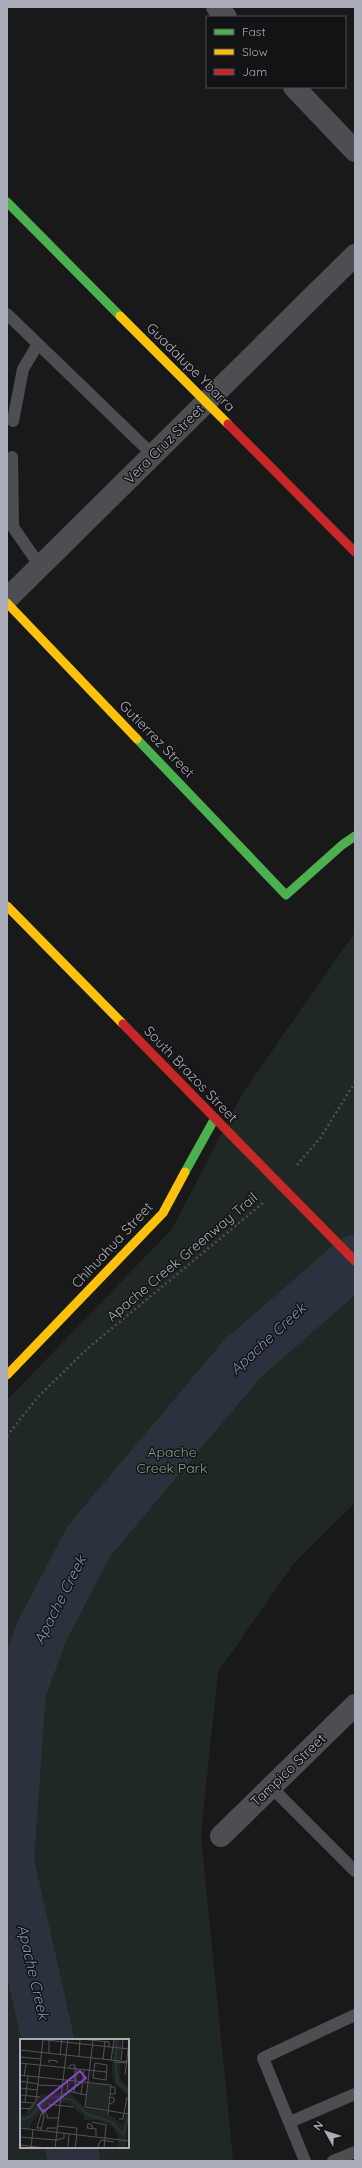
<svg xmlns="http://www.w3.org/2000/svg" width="362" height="2168" font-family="Quicksand,sans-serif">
<rect width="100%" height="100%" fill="#191919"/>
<path fill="#202823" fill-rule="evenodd" d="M355,932V1503L294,1563L218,1672L201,1834L233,2161H7V1400L172,1229L242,1094ZM21,2040H128V2147H21Z"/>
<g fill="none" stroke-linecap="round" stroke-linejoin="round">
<g stroke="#2b323c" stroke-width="52">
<polyline points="48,2040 8,1861 20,1691 42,1631 89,1541 243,1358 355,1261"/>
<polyline points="71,2147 74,2161"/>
</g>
<g stroke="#4f4f54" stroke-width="2.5" stroke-dasharray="2 3" stroke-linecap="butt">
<polyline points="297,1165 321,1137 355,1082"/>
<polyline points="7,1436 38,1397 87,1349 263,1203"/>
</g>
<g stroke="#4d4e52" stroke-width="12">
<polyline points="7,314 153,455"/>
<polyline points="13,421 23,369 38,344"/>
<polyline points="12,457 13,527 40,566"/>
<polyline points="271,1787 355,1871"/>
<polyline points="290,2122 355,2094"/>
<polyline points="305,2161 263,2058 355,2015"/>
<polyline points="333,2161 355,2152"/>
</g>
<g stroke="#4d4e52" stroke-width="22">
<polyline points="217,7 226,17"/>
<polyline points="294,87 355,151"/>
<polyline points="7,599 355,255"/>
<polyline points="221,1836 355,1705"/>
</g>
<g stroke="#4caf50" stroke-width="9">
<polyline points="7,202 120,316"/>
<polyline points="137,739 286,895 342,845 355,836"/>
<polyline points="185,1172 215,1118"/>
</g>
<g stroke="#ffc107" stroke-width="9">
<polyline points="120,316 228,424"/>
<polyline points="7,603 137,739"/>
<polyline points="7,906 123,1024"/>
<polyline points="7,1375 163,1213 185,1172"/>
</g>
<g stroke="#c62828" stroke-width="9">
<polyline points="228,424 355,552"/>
<polyline points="123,1024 245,1149"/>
</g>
<polyline stroke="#c62828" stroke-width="9" points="245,1149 355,1261"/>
</g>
<g text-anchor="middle" stroke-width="3" stroke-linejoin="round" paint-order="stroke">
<g font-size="14" fill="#aaacba" stroke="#131315">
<text transform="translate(191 367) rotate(45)" y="5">Guadalupe Ybarra</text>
<text transform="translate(164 444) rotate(-45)" y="5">Vera Cruz Street</text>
<text transform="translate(157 739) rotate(46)" y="5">Gutierrez Street</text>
<text transform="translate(191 1074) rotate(46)" y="5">South Brazos Street</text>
<text transform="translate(112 1245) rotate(-47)" y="5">Chihuahua Street</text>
<text transform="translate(182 1257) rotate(-40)" y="5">Apache Creek Greenway Trail</text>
<text transform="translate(288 1770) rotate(-44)" y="5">Tampico Street</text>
</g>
<g font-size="14" fill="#80a588" stroke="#131315">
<text x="172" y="1457">Apache<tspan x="172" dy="16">Creek Park</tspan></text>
</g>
<g font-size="15" font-style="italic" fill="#8095b6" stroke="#131315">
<text transform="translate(268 1339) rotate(-43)" y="5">Apache Creek</text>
<text transform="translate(60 1600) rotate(-63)" y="5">Apache Creek</text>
<text transform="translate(33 1972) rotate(77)" y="5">Apache Creek</text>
</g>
</g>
<g transform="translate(20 2039)">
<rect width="109" height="109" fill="#191919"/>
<path d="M94,0H101L100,40L109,49V58L94,44L92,32ZM68,44L90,46L88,71L66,69ZM49,53L66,70L85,72L102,85L109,67L106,109H97L98,97L94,89L79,81H64V77L47,64L31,63L11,84L10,89L0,88V76H6L7,70L21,55Z" fill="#202823"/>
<path fill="none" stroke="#2b323c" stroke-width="2" d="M96,20L97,0M95,23L98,44L109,53M0,82L11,77L27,59L37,58L52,61L67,75L92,83L103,96M103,95L109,77"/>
<path fill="none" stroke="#535459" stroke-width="1" d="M17,0L109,10M61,0L89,3V8M73,1L65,68L109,75M0,11L109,23M29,14V1M40,15L42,0M46,16L48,0M59,17L60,0M0,18L21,20M83,20L85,3M91,21L94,0M101,21L103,0M95,23L107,24M0,24L86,33M29,24V21L37,22V24M75,24L87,26L86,41L73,39ZM49,29L50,26H55V30M0,36L91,46L88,75M105,36L109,3M4,37L6,25M48,41L47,52L66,56M0,42L18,45M54,42L55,30M18,46L42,47M0,49L18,51M54,54L57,30M90,55H95V48H91M0,56L20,58M61,56L64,31M0,63L13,64M5,63L8,37M28,65L53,68M89,65L94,63V59L90,58M0,69L10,70L16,62L23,1M21,75L22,74L24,70L26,71L25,75L22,74M27,75V79H39M99,80H103L107,58M72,83L86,86L84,109M38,87L57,89L56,95M0,89L109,102M73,89L71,85H68L67,89L76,90V97M21,91L24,77L21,75L17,89H21M27,91V89H38M0,98L36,101M36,101L44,99V94M0,106L24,109M48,107L49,95M11,109L13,90M35,109L46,16M55,109L57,96M77,109L81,101L94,103"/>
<path fill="#8446be" fill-opacity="0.15" stroke="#8446be" stroke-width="2" d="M60,32L66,39L23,73L18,66Z"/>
<rect width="109" height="109" fill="none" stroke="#aaacba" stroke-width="2"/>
</g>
<rect width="362" height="2168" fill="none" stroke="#aaacba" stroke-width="16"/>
<rect x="206" y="16" width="140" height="72" fill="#131315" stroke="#4f5057"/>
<rect x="214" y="29" width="20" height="6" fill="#4caf50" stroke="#4f5057"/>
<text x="242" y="36" font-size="12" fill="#aaacba">Fast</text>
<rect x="214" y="49" width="20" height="6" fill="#ffc107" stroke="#4f5057"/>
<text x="242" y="56" font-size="12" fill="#aaacba">Slow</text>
<rect x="214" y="69" width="20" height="6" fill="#c62828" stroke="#4f5057"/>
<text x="242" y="76" font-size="12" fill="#aaacba">Jam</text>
<g transform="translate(326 2132) rotate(309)" stroke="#131315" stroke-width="3" paint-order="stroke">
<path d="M0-3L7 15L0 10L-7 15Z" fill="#aaacba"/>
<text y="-6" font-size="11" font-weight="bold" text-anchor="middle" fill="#aaacba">N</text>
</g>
</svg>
